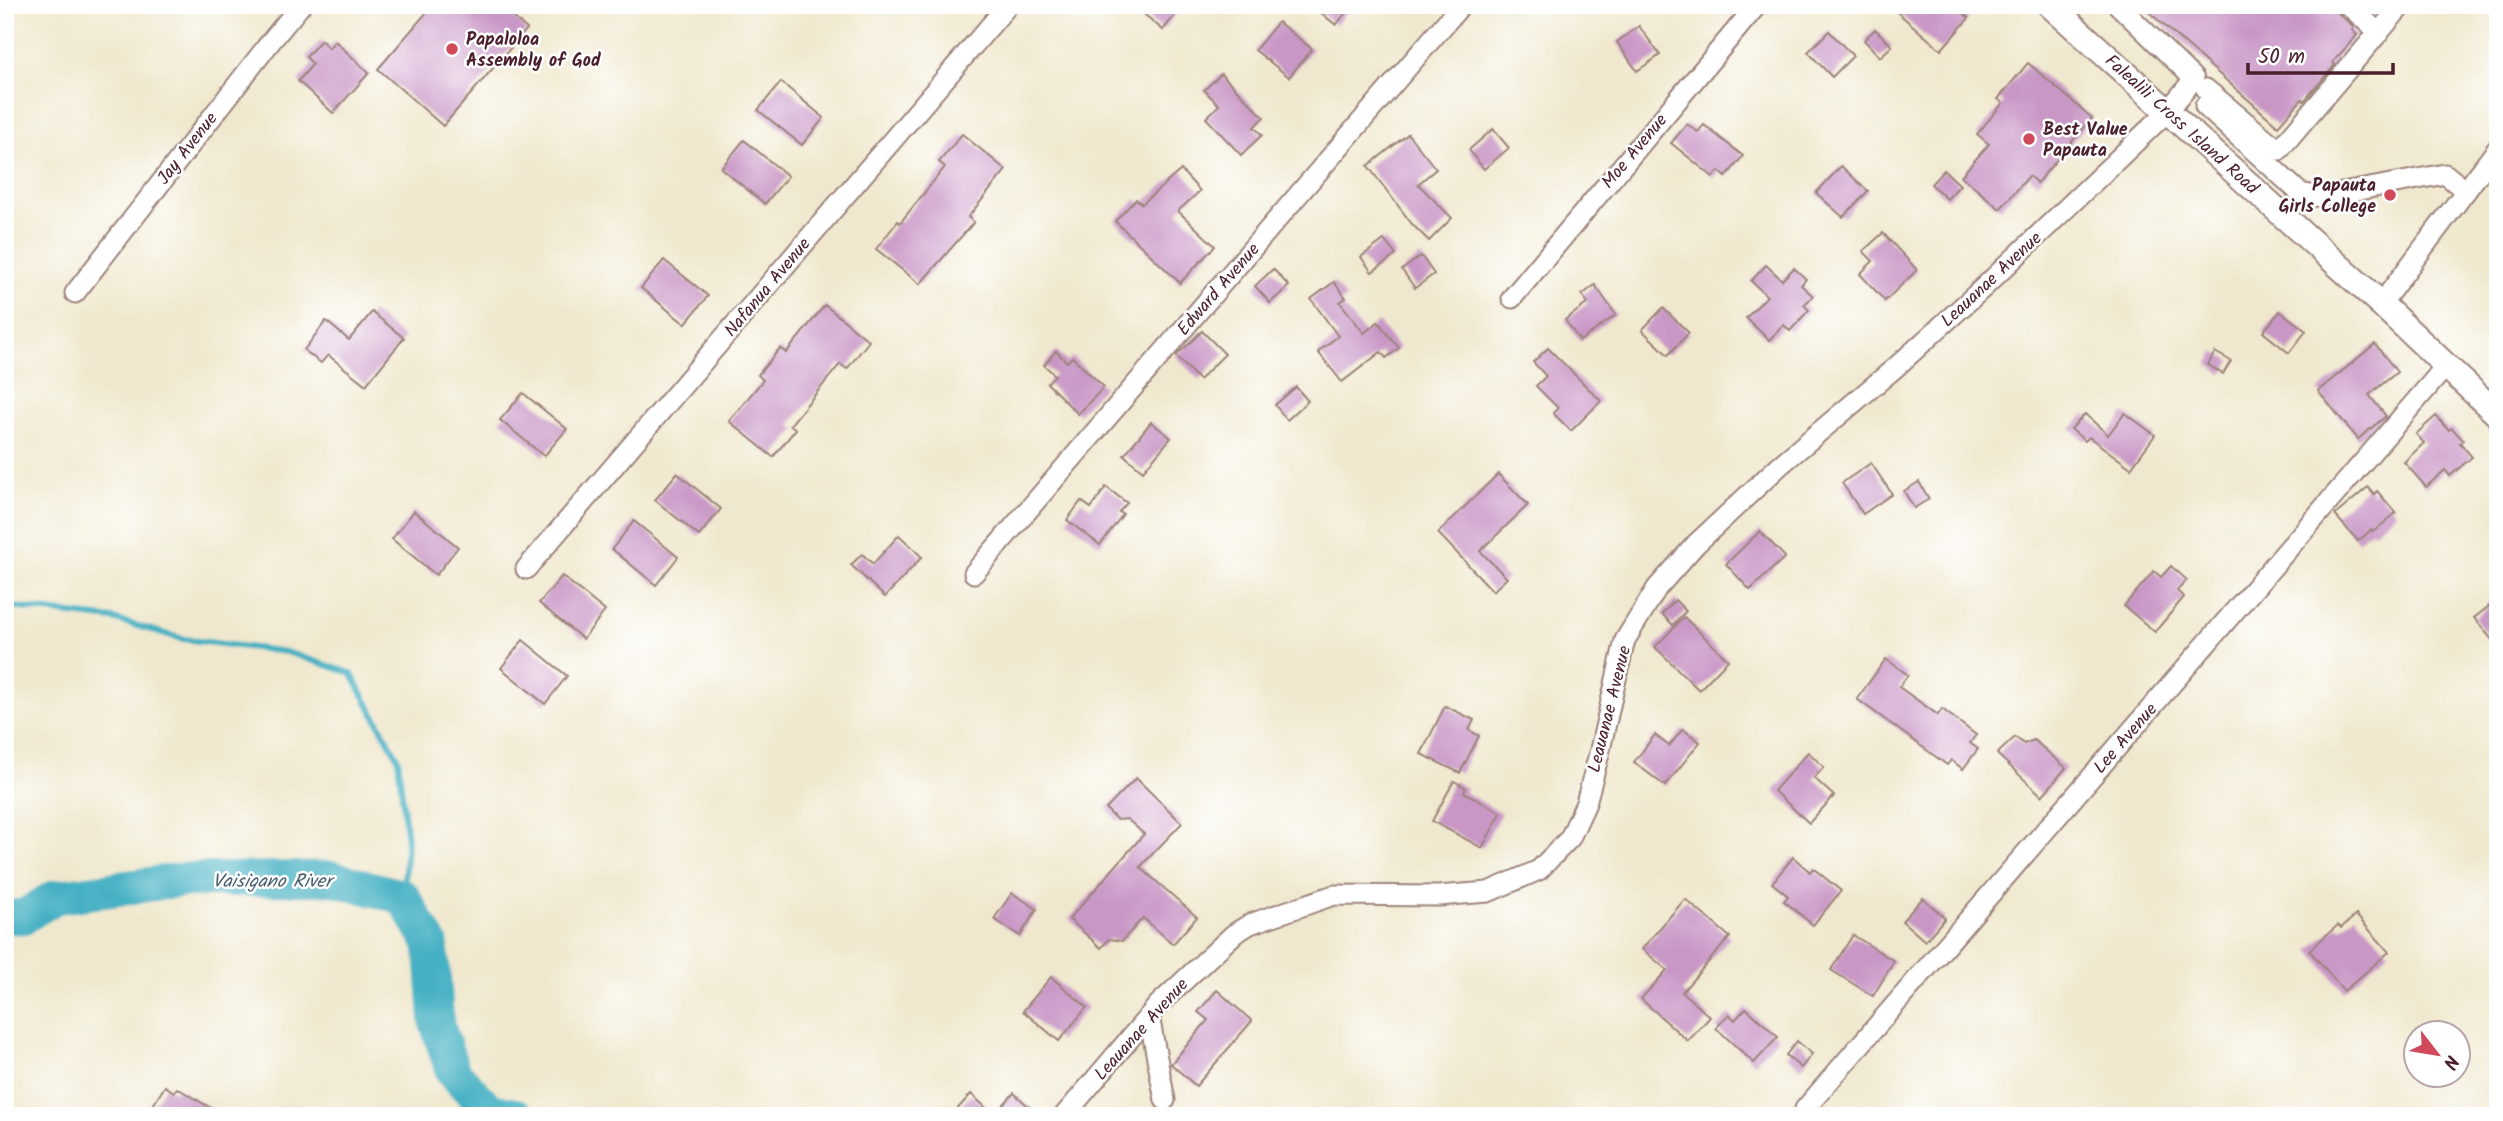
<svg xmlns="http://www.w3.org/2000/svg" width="2503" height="1121" font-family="Kalam,sans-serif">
<rect width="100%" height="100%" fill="#fff"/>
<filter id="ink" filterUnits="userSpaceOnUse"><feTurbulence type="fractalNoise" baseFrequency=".0143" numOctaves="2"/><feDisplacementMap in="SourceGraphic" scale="14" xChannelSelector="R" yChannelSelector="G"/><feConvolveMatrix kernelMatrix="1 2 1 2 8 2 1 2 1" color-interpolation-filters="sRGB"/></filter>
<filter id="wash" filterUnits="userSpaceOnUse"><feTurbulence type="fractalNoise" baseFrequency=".00686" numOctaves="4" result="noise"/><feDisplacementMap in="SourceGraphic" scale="28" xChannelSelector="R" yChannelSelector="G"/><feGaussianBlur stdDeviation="1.57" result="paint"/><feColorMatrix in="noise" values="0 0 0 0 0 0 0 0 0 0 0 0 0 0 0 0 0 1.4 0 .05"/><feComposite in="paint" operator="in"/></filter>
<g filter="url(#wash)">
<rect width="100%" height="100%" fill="#f0e8ce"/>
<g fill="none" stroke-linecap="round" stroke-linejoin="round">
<polyline stroke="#45b0c3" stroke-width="6" points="5,606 113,619 183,639 286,652 351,673 398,758 407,841 403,897"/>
<polyline stroke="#45b0c3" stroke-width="35" points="5,916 23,917 55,897 182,880 331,878 403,897 431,944 437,1024 453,1072 489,1110 517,1116"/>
</g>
<g id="blocks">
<g fill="#c997c6">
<polygon points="433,5 499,5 527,29 443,126 378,69"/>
<polygon points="1133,5 1183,5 1163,30"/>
<polygon points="1311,5 1352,5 1336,25"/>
<polygon points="1889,5 1954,5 1969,18 1941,50"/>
<polygon points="2141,5 2336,5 2339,14 2354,27 2352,30 2357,35 2333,62 2335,65 2304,101 2302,99 2278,126"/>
<polygon points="1278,22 1312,49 1289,77 1255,50"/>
<polygon points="1639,26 1660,55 1637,71 1617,42"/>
<polygon points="1875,29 1892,46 1880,57 1864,40"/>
<polygon points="1829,31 1853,56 1832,77 1808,52"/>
<polygon points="321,40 329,48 335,41 369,73 333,113 298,81 313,64 306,57"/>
<polygon points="2028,63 2092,118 2037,183 2029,176 2000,209 1961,176 1989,144 1977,134 2003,103 1998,99"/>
<polygon points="1221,74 1264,117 1254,127 1262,135 1241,155 1206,118 1219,105 1204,90"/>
<polygon points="781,82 824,118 802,145 758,110"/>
<polygon points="1687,124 1698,132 1704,125 1743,156 1726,177 1719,171 1713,177 1671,143"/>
<polygon points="1493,129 1509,148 1484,169 1469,150"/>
<polygon points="962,134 1006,170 968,217 974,222 920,284 876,249 898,221 900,223 945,167 939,162"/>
<polygon points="1408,134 1436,169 1418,184 1452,218 1429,241 1412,224 1368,166"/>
<polygon points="744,140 788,176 765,204 721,168"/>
<polygon points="1841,166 1868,191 1843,217 1816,193"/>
<polygon points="1181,170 1200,191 1178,211 1215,246 1180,283 1115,221 1136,199 1142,204"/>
<polygon points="1944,170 1960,185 1947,199 1931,184"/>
<polygon points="1883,233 1917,270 1885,301 1860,274 1873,261 1863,251"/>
<polygon points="1384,240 1396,255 1372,272 1361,257"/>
<polygon points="1421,256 1434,274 1415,288 1402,270"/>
<polygon points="664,260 708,296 685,324 641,288"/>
<polygon points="1766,265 1782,280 1794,268 1806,279 1801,285 1813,296 1804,305 1809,310 1790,331 1784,325 1769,340 1746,318 1767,296 1751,281"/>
<polygon points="1273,269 1289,286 1270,303 1255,286"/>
<polygon points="1334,282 1346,298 1340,302 1364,333 1378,322 1399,348 1386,358 1381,352 1342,382 1318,352 1338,336 1311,299"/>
<polygon points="1595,285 1616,315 1580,341 1565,320 1588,303 1582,295"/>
<polygon points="825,305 869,341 847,369 840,364 790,425 796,429 773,457 729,421 763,380 758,375 780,348 786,353"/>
<polygon points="1663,308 1689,333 1668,355 1642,330"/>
<polygon points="2280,311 2306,331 2289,353 2263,332"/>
<polygon points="372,312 404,338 366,385 328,355 321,363 304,350 326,321 349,340"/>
<polygon points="1202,331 1225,354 1199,380 1176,356"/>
<polygon points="2375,344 2397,372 2369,395 2386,416 2358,439 2318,391"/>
<polygon points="1548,348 1601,401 1571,431 1553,413 1558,408 1536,386 1546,376 1533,362"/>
<polygon points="1056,351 1067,362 1072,357 1104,387 1078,414 1047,383 1055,375 1044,365"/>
<polygon points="2215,352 2231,361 2223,374 2208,365"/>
<polygon points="1296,387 1308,401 1287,420 1275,405"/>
<polygon points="523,393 567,429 544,456 500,420"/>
<polygon points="2125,413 2155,435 2131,468 2089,437 2085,441 2071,429 2085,414 2108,435"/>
<polygon points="2436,416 2449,430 2452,428 2463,440 2460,443 2472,457 2450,476 2445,470 2426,487 2404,462 2424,443 2416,434"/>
<polygon points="1151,422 1171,438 1143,471 1124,455"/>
<polygon points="1871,463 1892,494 1863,514 1842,483"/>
<polygon points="677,473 721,509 699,536 655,500"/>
<polygon points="1498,474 1528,505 1480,551 1507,578 1493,591 1438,533"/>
<polygon points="1919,482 1929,499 1914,508 1904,491"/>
<polygon points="1106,487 1127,503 1119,512 1123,514 1100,545 1067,520 1081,501 1091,508"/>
<polygon points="2368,487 2374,494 2377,491 2396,513 2373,532 2371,530 2358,541 2335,515"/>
<polygon points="414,511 458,547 436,575 392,539"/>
<polygon points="634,521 678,557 656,585 612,549"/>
<polygon points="1760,531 1785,557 1750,590 1726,564"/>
<polygon points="899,535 922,557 885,597 851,565 862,554 873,564"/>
<polygon points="2171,566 2187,580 2177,591 2184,597 2155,632 2124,606 2154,571 2161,577"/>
<polygon points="562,576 605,611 583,639 539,603"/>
<polygon points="2498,599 2498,647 2474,618"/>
<polygon points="1675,600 1686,611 1673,625 1662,614"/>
<polygon points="1684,617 1728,660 1699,690 1655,647"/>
<polygon points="523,640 567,676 545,704 501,668"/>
<polygon points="1886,659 1908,675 1899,687 1938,715 1942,709 1976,735 1970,743 1978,749 1963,769 1951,760 1947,765 1857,699"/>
<polygon points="1445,706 1474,720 1469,730 1479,736 1460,773 1421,754"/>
<polygon points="1683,729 1700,742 1665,786 1634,762 1655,735 1669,746"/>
<polygon points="2015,737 2024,744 2034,740 2066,768 2042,796 1997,754"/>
<polygon points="1808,752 1824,767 1814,778 1834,796 1809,823 1774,791"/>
<polygon points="1136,778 1182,823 1140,867 1197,917 1173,944 1143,918 1122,941 1109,939 1101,948 1069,919 1144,834 1127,819 1117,820 1106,809"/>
<polygon points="1454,781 1466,788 1464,792 1501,813 1482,848 1432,821"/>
<polygon points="1793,857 1810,872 1813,868 1841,891 1813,925 1784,901 1788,896 1772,883"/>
<polygon points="1012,893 1037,909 1020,936 994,919"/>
<polygon points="1923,898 1945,918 1925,941 1902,921"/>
<polygon points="1685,899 1730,937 1682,992 1710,1017 1688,1041 1641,999 1667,970 1642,949"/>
<polygon points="2356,915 2389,952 2344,991 2309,950 2338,925 2341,928"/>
<polygon points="1853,935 1894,961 1873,996 1831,970"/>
<polygon points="1051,977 1087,1007 1059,1041 1023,1011"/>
<polygon points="1217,990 1252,1021 1196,1086 1171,1064 1208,1020 1198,1012"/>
<polygon points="1746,1008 1778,1037 1754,1063 1716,1028 1729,1014 1735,1020"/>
<polygon points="1797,1041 1812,1054 1801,1068 1786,1055"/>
<polygon points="165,1086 174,1092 177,1088 224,1116 168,1116 152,1107"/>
<polygon points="1014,1093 1039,1116 951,1116 971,1094 994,1115"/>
</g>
</g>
</g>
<g filter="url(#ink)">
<use href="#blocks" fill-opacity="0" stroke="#9d847c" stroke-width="2"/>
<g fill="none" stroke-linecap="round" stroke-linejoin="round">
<defs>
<g id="minor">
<polyline points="2348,5 2379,33"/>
<polyline points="2206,89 2279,150 2402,5"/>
<polyline points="2214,96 2205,106 2300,193 2321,197 2445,174 2466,191"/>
<polyline points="75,293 272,40 301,5"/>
<polyline points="1512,298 1757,5"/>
<polyline points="2381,304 2498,148"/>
<polyline points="526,569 1008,5"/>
<polyline points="974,573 1461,5"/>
<polyline points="1149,1016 1165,1100"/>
<polyline points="1805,1109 2446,366"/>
<polyline points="1064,1116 1159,1004 1234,934 1250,924 1334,895 1438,896 1488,892 1539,870 1570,838 1586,803 1599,754 1625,640 1657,588 1696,544 1779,466 1896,367 1984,287 2167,112 2194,79 2118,5"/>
</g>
<polyline id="major" points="2050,5 2381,304 2498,415"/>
</defs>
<use href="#minor" stroke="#9d847c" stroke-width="23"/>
<use href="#major" stroke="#9d847c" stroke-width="28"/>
<use href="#minor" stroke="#fff" stroke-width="19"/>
<use href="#major" stroke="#fff" stroke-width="24"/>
</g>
</g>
<g fill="#d1495b" stroke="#fff" stroke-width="2.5">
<circle cx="452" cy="49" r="7"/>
<circle cx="2029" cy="139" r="7"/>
<circle cx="2390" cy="195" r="7"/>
</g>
<g text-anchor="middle" stroke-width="5" stroke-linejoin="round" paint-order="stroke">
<g font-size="18" font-weight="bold" fill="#4a1f2b" stroke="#fff" text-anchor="start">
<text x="466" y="45">Papaloloa<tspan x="466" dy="21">Assembly of God</tspan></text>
<text x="2043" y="135">Best Value<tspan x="2043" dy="21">Papauta</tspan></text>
<text x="2376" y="191" text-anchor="end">Papauta<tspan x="2376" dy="21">Girls College</tspan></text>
</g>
<g font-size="18" fill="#4a1f2b" stroke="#fff">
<text transform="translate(2182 124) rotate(42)" y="6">Falealili Cross Island Road</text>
<text transform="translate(187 148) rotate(-52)" y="6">Jay Avenue</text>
<text transform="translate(1634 151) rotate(-50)" y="6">Moe Avenue</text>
<text transform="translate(1991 279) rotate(-43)" y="6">Leauanae Avenue</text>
<text transform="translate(767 287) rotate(-50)" y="6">Nafanua Avenue</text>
<text transform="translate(1218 289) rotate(-49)" y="6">Edward Avenue</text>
<text transform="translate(1609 709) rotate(-76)" y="6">Leauanae Avenue</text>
<text transform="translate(2125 738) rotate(-49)" y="6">Lee Avenue</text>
<text transform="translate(1141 1029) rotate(-48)" y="6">Leauanae Avenue</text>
</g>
<g font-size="19" font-style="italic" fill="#48606f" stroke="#fff">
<text x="272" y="887">Vaisigano River</text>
</g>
</g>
<rect width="2503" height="1121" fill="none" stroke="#fff" stroke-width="28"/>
<g transform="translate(2437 1054) rotate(121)"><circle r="33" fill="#ffffff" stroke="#b7a5aa" stroke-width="2"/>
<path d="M0-5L12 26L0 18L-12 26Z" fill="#d1495b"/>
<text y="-10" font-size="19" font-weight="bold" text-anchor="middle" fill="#4a1f2b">N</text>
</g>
<path d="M2248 63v10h145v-10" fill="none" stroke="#4a1f2b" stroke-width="3.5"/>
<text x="2258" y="63" font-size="21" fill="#4a1f2b" stroke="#ffffff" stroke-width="5" paint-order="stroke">50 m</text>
</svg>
